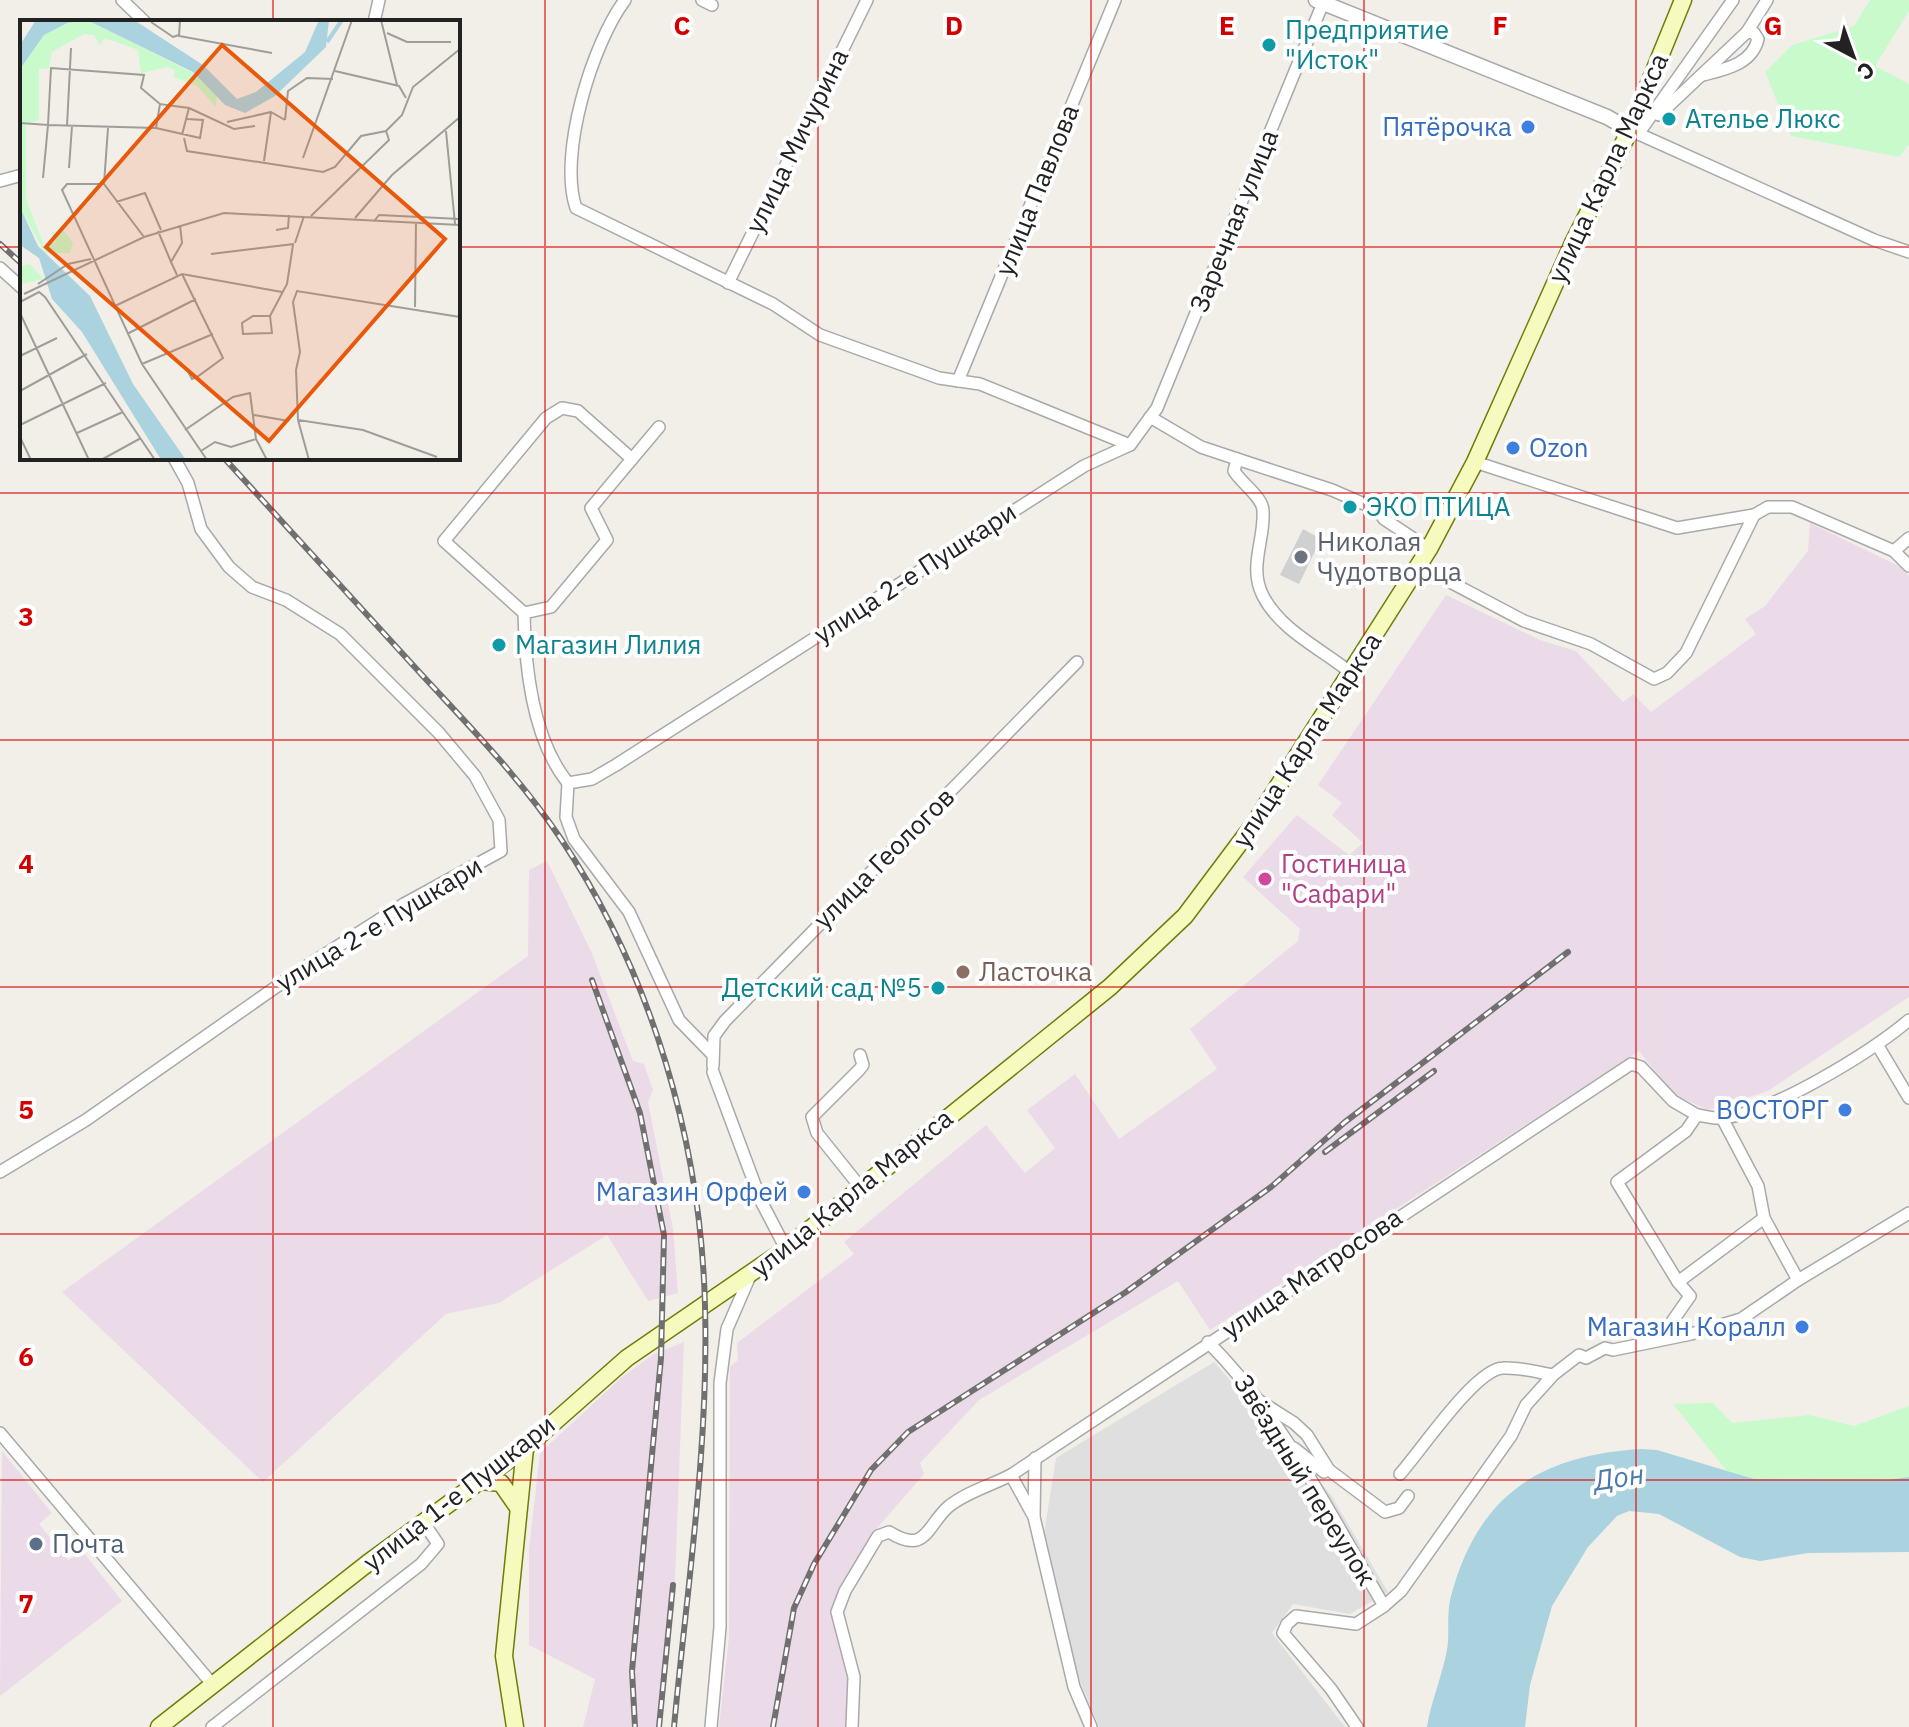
<svg xmlns="http://www.w3.org/2000/svg" width="1909" height="1727" font-family="'IBM Plex Sans',sans-serif">
<rect width="100%" height="100%" fill="#f2efe9"/>
<polygon fill="#e0dfdf" points="1214,1362 1331,1495 1388,1592 1350,1614 1293,1604 1272,1633 1345,1727 1099,1727 1063,1640 1043,1540 1056,1458"/>
<g fill="#ebdbe8">
<polygon points="1810,523 1903,568 1909,576 1909,997 1768,1091 1708,1110 1673,1094 1639,1051 1210,1330 1178,1281 979,1400 920,1463 924,1474 872,1534 834,1607 838,1645 851,1683 848,1727 719,1727 729,1636 730,1367 738,1360 737,1343 854,1254 844,1242 986,1125 1025,1173 1055,1148 1027,1110 1075,1074 1119,1139 1217,1069 1190,1029 1298,941 1300,929 1243,877 1297,815 1349,855 1363,843 1332,815 1342,803 1318,785 1446,595 1540,640 1576,651 1623,702 1633,694 1651,712 1756,634 1745,619 1765,606 1808,551"/>
<polygon points="547,861 591,951 633,1061 644,1064 653,1090 648,1102 673,1229 678,1293 648,1301 607,1235 499,1303 446,1314 263,1482 62,1292 528,956 529,870"/>
<polygon points="684,1342 675,1580 664,1645 660,1727 583,1727 595,1679 529,1645 529,1549 540,1453 622,1377 654,1354"/>
<polygon points="2,1451 52,1513 39,1524 68,1560 83,1552 122,1601 0,1696"/>
</g>
<polygon fill="#d0d0d0" points="1303,529 1321,539 1299,584 1280,575"/>
<g fill="#c8facc">
<polygon points="1870,0 1909,0 1909,11 1875,66 1909,84 1909,144 1899,157 1791,136 1765,72 1792,45 1854,26"/>
<polygon points="1713,1403 1732,1423 1809,1415 1854,1426 1909,1406 1909,1477 1888,1480 1753,1479 1726,1470 1673,1404"/>
</g>
<path fill="#aad3df" d="M1641,1449L1657,1450L1754,1479L1888,1480L1909,1477V1552L1808,1553L1760,1561L1740,1557L1659,1514L1629,1511L1617,1516L1588,1547L1552,1606L1530,1685L1525,1727H1427C1431,1701 1442,1677 1447,1650C1450,1632 1446,1615 1451,1596C1478,1495 1540,1455 1641,1449Z"/>
<g fill="none" stroke-linecap="round" stroke-linejoin="round">
<defs>
<g id="minor">
<polyline points="122,0 145,22"/>
<path d="M625,0C592,44 558,155 576,208L773,304L820,335L939,378L980,384L1130,445"/>
<polyline points="702,0 712,5"/>
<polyline points="374,22 379,0"/>
<path d="M1703,75C1726,69 1752,64 1758,39L1754,33L1747,32"/>
<polyline points="1639,107 1659,115 1747,32 1767,0"/>
<polyline points="1630,130 1874,240 1909,252"/>
<polyline points="1638,134 1733,0"/>
<polyline points="0,181 22,175"/>
<polyline points="0,268 22,288"/>
<polyline points="728,283 867,0"/>
<polyline points="958,381 1115,0"/>
<path d="M1150,417L1201,447L1237,459L1234,471C1241,483 1263,497 1263,511C1265,540 1248,567 1263,596C1281,631 1322,649 1351,673"/>
<polyline points="632,459 659,427"/>
<polyline points="1237,459 1332,490 1378,510 1384,519 1429,549"/>
<polyline points="1475,462 1677,528 1754,515 1768,507 1792,507 1894,551 1909,566"/>
<polyline points="1894,551 1909,538"/>
<polyline points="1420,566 1524,621 1591,644 1654,679 1667,673 1686,653 1754,515"/>
<path d="M524,613L551,607L607,540L591,508L632,459L578,411L562,408L546,418L444,541L524,613C525,668 533,740 568,783"/>
<polyline points="568,783 592,779 616,765 1084,466 1130,445 1157,408 1323,3"/>
<polyline points="568,783 566,817 574,839 629,912 679,1020 713,1055"/>
<polyline points="1878,1046 1909,1098"/>
<polyline points="860,1055 863,1065 859,1070 812,1117 817,1133 861,1188"/>
<polyline points="713,1066 714,1036 725,1021 1077,662"/>
<polyline points="713,1072 761,1201 786,1249"/>
<polyline points="0,1172 86,1120 296,973 404,904 501,851 499,820 475,776 439,733 340,634 286,600 252,587 229,567 201,529 188,483 174,458"/>
<path d="M1764,1218L1678,1282L1617,1182L1686,1131L1697,1115C1705,1116 1714,1119 1722,1118C1771,1114 1871,1052 1909,1020"/>
<polyline points="1798,1280 1909,1213"/>
<polyline points="1660,1339 1690,1296 1678,1282"/>
<path d="M1208,1342C1283,1417 1331,1516 1384,1606L1356,1624L1296,1616L1287,1624L1283,1633L1331,1689L1357,1727"/>
<polyline points="1258,1400 1294,1423 1307,1435 1329,1470 1385,1512 1399,1508 1408,1496"/>
<polyline points="0,1433 213,1685"/>
<polyline points="1294,1448 1324,1472"/>
<path d="M1400,1474C1420,1452 1475,1369 1503,1368C1519,1367 1537,1372 1553,1375"/>
<polyline points="1011,1475 1034,1517 1035,1458"/>
<polyline points="1034,1517 1074,1687 1091,1727"/>
<polyline points="1384,1606 1401,1591 1511,1436 1526,1405 1553,1375 1579,1355 1586,1358 1605,1348 1613,1350 1691,1334 1741,1319 1798,1280 1764,1218 1758,1186 1722,1118"/>
<polyline points="212,1727 421,1564 438,1544 424,1523"/>
<polyline points="711,1727 720,1627 720,1383 727,1329 750,1276"/>
<path d="M852,1727L854,1677L837,1612L845,1591L878,1536L889,1532C926,1555 926,1527 948,1507C964,1493 992,1485 1011,1475L1631,1064L1641,1067L1673,1101L1697,1115"/>
</g>
<polyline id="tertiary" points="1316,0 1607,117 1630,130"/>
<g id="secondary">
<polyline points="480,1481 501,1483 517,1506"/>
<polyline points="159,1727 368,1563 525,1448 627,1358 783,1251 1110,987 1185,916 1254,824 1429,549 1475,462 1574,241 1630,130 1683,0"/>
<polyline points="515,1727 504,1656 525,1448"/>
</g>
</defs>
<use href="#minor" stroke="#a9a9a9" stroke-width="14"/>
<use href="#tertiary" stroke="#a9a9a9" stroke-width="17"/>
<use href="#secondary" stroke="#707d05" stroke-width="19"/>
<use href="#minor" stroke="#fff" stroke-width="11"/>
<use href="#tertiary" stroke="#fff" stroke-width="14"/>
<use href="#secondary" stroke="#f7fabf" stroke-width="16"/>
<defs>
<g id="rail">
<polyline points="0,244 22,264"/>
<path d="M224,458C290,530 356,603 422,675C471,728 521,779 561,839C652,975 701,1143 705,1306C709,1446 687,1588 674,1727"/>
<polyline points="592,980 640,1113 664,1235 661,1358 632,1671 635,1727"/>
<polyline points="1325,1152 1434,1071"/>
<polyline points="659,1727 673,1585"/>
<polyline points="773,1727 794,1608 814,1564 871,1470 908,1432 1126,1292 1271,1187 1345,1122 1568,952"/>
</g>
</defs>
<use href="#rail" stroke="#707070" stroke-width="6"/>
<use href="#rail" stroke="#fff" stroke-width="3" stroke-dasharray="9" stroke-linecap="butt"/>
</g>
<path fill="none" stroke="#d40000" stroke-width="2" stroke-opacity="0.55" d="M273,0V22M545,0V1727M818,0V1727M1091,0V1727M1364,0V1727M1636,0V1727M0,247H22M458,247H1909M273,458V1727M0,493H1909M0,740H1909M0,987H1909M0,1234H1909M0,1480H1909"/>
<g fill="#0f9aa8" stroke="#fff" stroke-width="3">
<circle cx="1269" cy="45" r="8"/>
<circle cx="1669" cy="119" r="8"/>
<circle cx="1350" cy="507" r="8"/>
<circle cx="499" cy="645" r="8"/>
<circle cx="938" cy="988" r="8"/>
</g>
<g fill="#3f7fe0" stroke="#fff" stroke-width="3">
<circle cx="1528" cy="127" r="8"/>
<circle cx="1513" cy="448" r="8"/>
<circle cx="1845" cy="1110" r="8"/>
<circle cx="804" cy="1192" r="8"/>
<circle cx="1802" cy="1327" r="8"/>
</g>
<circle fill="#6b7280" stroke="#fff" stroke-width="3" cx="1301" cy="557" r="8"/>
<circle fill="#d1479c" stroke="#fff" stroke-width="3" cx="1265" cy="879" r="8"/>
<circle fill="#8d6e63" stroke="#fff" stroke-width="3" cx="963" cy="972" r="8"/>
<circle fill="#5c6f8a" stroke="#fff" stroke-width="3" cx="36" cy="1544" r="8"/>
<g text-anchor="middle" stroke-width="8" stroke-linejoin="round" paint-order="stroke">
<g font-size="26" fill="#0d838f" stroke="#fff" text-anchor="start">
<text x="1285" y="39">Предприятие<tspan x="1285" dy="30">"Исток"</tspan></text>
<text x="1685" y="128">Ателье Люкс</text>
<text x="1366" y="516">ЭКО ПТИЦА</text>
<text x="515" y="654">Магазин Лилия</text>
<text x="922" y="997" text-anchor="end">Детский сад №5</text>
</g>
<g font-size="26" fill="#366cbe" stroke="#fff" text-anchor="end">
<text x="1512" y="136">Пятёрочка</text>
<text x="1529" y="457" text-anchor="start">Ozon</text>
<text x="1829" y="1119">ВОСТОРГ</text>
<text x="788" y="1201">Магазин Орфей</text>
<text x="1786" y="1336">Магазин Коралл</text>
</g>
<g font-size="26" fill="#222" stroke="#fff">
<text transform="translate(797 141) rotate(-64)" y="9">улица Мичурина</text>
<text transform="translate(1608 168) rotate(-65)" y="9">улица Карла Маркса</text>
<text transform="translate(1037 190) rotate(-68)" y="9">улица Павлова</text>
<text transform="translate(1234 221) rotate(-68)" y="9">Заречная улица</text>
<text transform="translate(915 573) rotate(-33)" y="9">улица 2-е Пушкари</text>
<text transform="translate(1307 740) rotate(-57)" y="9">улица Карла Маркса</text>
<text transform="translate(884 858) rotate(-45)" y="9">улица Геологов</text>
<text transform="translate(379 924) rotate(-31)" y="9">улица 2-е Пушкари</text>
<text transform="translate(852 1193) rotate(-39)" y="9">улица Карла Маркса</text>
<text transform="translate(1312 1273) rotate(-34)" y="9">улица Матросова</text>
<text transform="translate(1305 1480) rotate(58)" y="9">Звёздный переулок</text>
<text transform="translate(459 1493) rotate(-38)" y="9">улица 1-е Пушкари</text>
</g>
<g font-size="26" fill="#5b616d" stroke="#fff" text-anchor="start">
<text x="1317" y="551">Николая<tspan x="1317" dy="30">Чудотворца</tspan></text>
</g>
<g font-size="26" fill="#b23c85" stroke="#fff" text-anchor="start">
<text x="1281" y="873">Гостиница<tspan x="1281" dy="30">"Сафари"</tspan></text>
</g>
<g font-size="26" fill="#785e54" stroke="#fff" text-anchor="start">
<text x="979" y="981">Ласточка</text>
</g>
<g font-size="26" fill="#4e5e75" stroke="#fff" text-anchor="start">
<text x="52" y="1553">Почта</text>
</g>
<g font-size="28" font-style="italic" fill="#4a7aab" stroke="#fff">
<text transform="translate(1619 1477) rotate(-8)" y="10">Дон</text>
</g>
</g>
<g transform="translate(20 20)">
<rect width="440" height="440" fill="#f2efe9"/>
<path d="M67,0L179,56L197,74L196,87L177,66L154,57L155,50L148,47L121,53L118,30L91,20L83,19L80,26L74,15L64,14L32,32L29,48L19,49V100L6,104V179L24,226L36,223L32,212L43,210L53,223L50,233H25L0,187V49L24,15L47,3ZM10,244L23,259L1,264L0,247Z" fill="#c8facc"/>
<path d="M16,0H114L183,45L217,79L236,72L285,32L299,0H309L306,27L255,76L225,93L205,85L173,52L67,0L47,3L24,15L0,49V25ZM0,187L18,226L70,276L113,364L166,440L140,438L62,312L32,279L19,238L0,225Z" fill="#aad3df"/>
<path fill="none" stroke="#aad3df" stroke-width="4" d="M307,22L322,0"/>
<path fill="none" stroke="#9f9d99" stroke-width="2" d="M160,0L159,16L252,33M361,0L377,65M131,2L153,17L159,15M367,13L387,22H431M315,51L379,66L386,78M265,100L268,71L287,58L313,59M207,102L251,92M0,103L28,105L31,48L124,55L121,68L140,84M47,106L51,28M88,108L84,164L124,217M136,108L140,84L169,88M426,111L435,204M162,115L169,88L214,109L235,106M164,118L167,131L303,152L315,147L341,116L366,111L382,95L393,67L440,29M283,138L332,0M244,141L251,92L265,100M49,148L52,106M23,158L28,105L136,108L180,118L183,100L167,99M84,164H47L42,170L122,344L187,440M96,182L125,173L141,210M291,196L369,120L366,111M335,198L372,155L440,97M355,200L359,195L440,199M256,210L268,208L269,195M138,211L151,242M275,223L284,196M191,234L274,224M162,254L203,338L177,357L172,359L166,348M157,255L151,242L162,223L160,205M18,264L48,244L71,239M4,274L124,217L204,193L440,205M0,282L19,272L25,277L135,440M95,286L162,254L262,272M395,287L396,202M0,293L69,440M250,296H233L222,303L223,314L252,313L250,296L267,264L273,225M107,314L176,279M0,336L37,318M122,344L193,314M0,371L67,334M234,395L269,401M278,400L289,440M0,405L86,363M165,410L213,377L230,373L236,419L247,440M57,413L103,392M0,417L11,440M181,431L195,422L211,427L236,419M417,437L343,410L278,400L276,350L280,332L273,282L277,271L440,297M81,440L121,418"/>
<path fill="#e8590c" fill-opacity="0.15" stroke="#e8590c" stroke-width="4" d="M202,25L425,219L249,421L26,227Z"/>
<rect width="440" height="440" fill="none" stroke="#222" stroke-width="4"/>
</g>
<g font-size="26" text-anchor="middle" font-weight="bold" fill="#d40000" stroke="#fff" stroke-width="8" stroke-linejoin="round" paint-order="stroke">
<text x="682" y="35">C</text>
<text x="954" y="35">D</text>
<text x="1227" y="35">E</text>
<text x="1500" y="35">F</text>
<text x="1773" y="35">G</text>
<text x="26" y="626">3</text>
<text x="26" y="873">4</text>
<text x="26" y="1119">5</text>
<text x="26" y="1366">6</text>
<text x="26" y="1613">7</text>
</g>
<g transform="translate(1853 56) rotate(139)" stroke="#ffffff" stroke-width="6" paint-order="stroke">
<path d="M0-6L14 30L0 20L-14 30Z" fill="#222222"/>
<text y="-12" font-size="22" font-weight="bold" text-anchor="middle" fill="#222222">С</text>
</g>
</svg>
